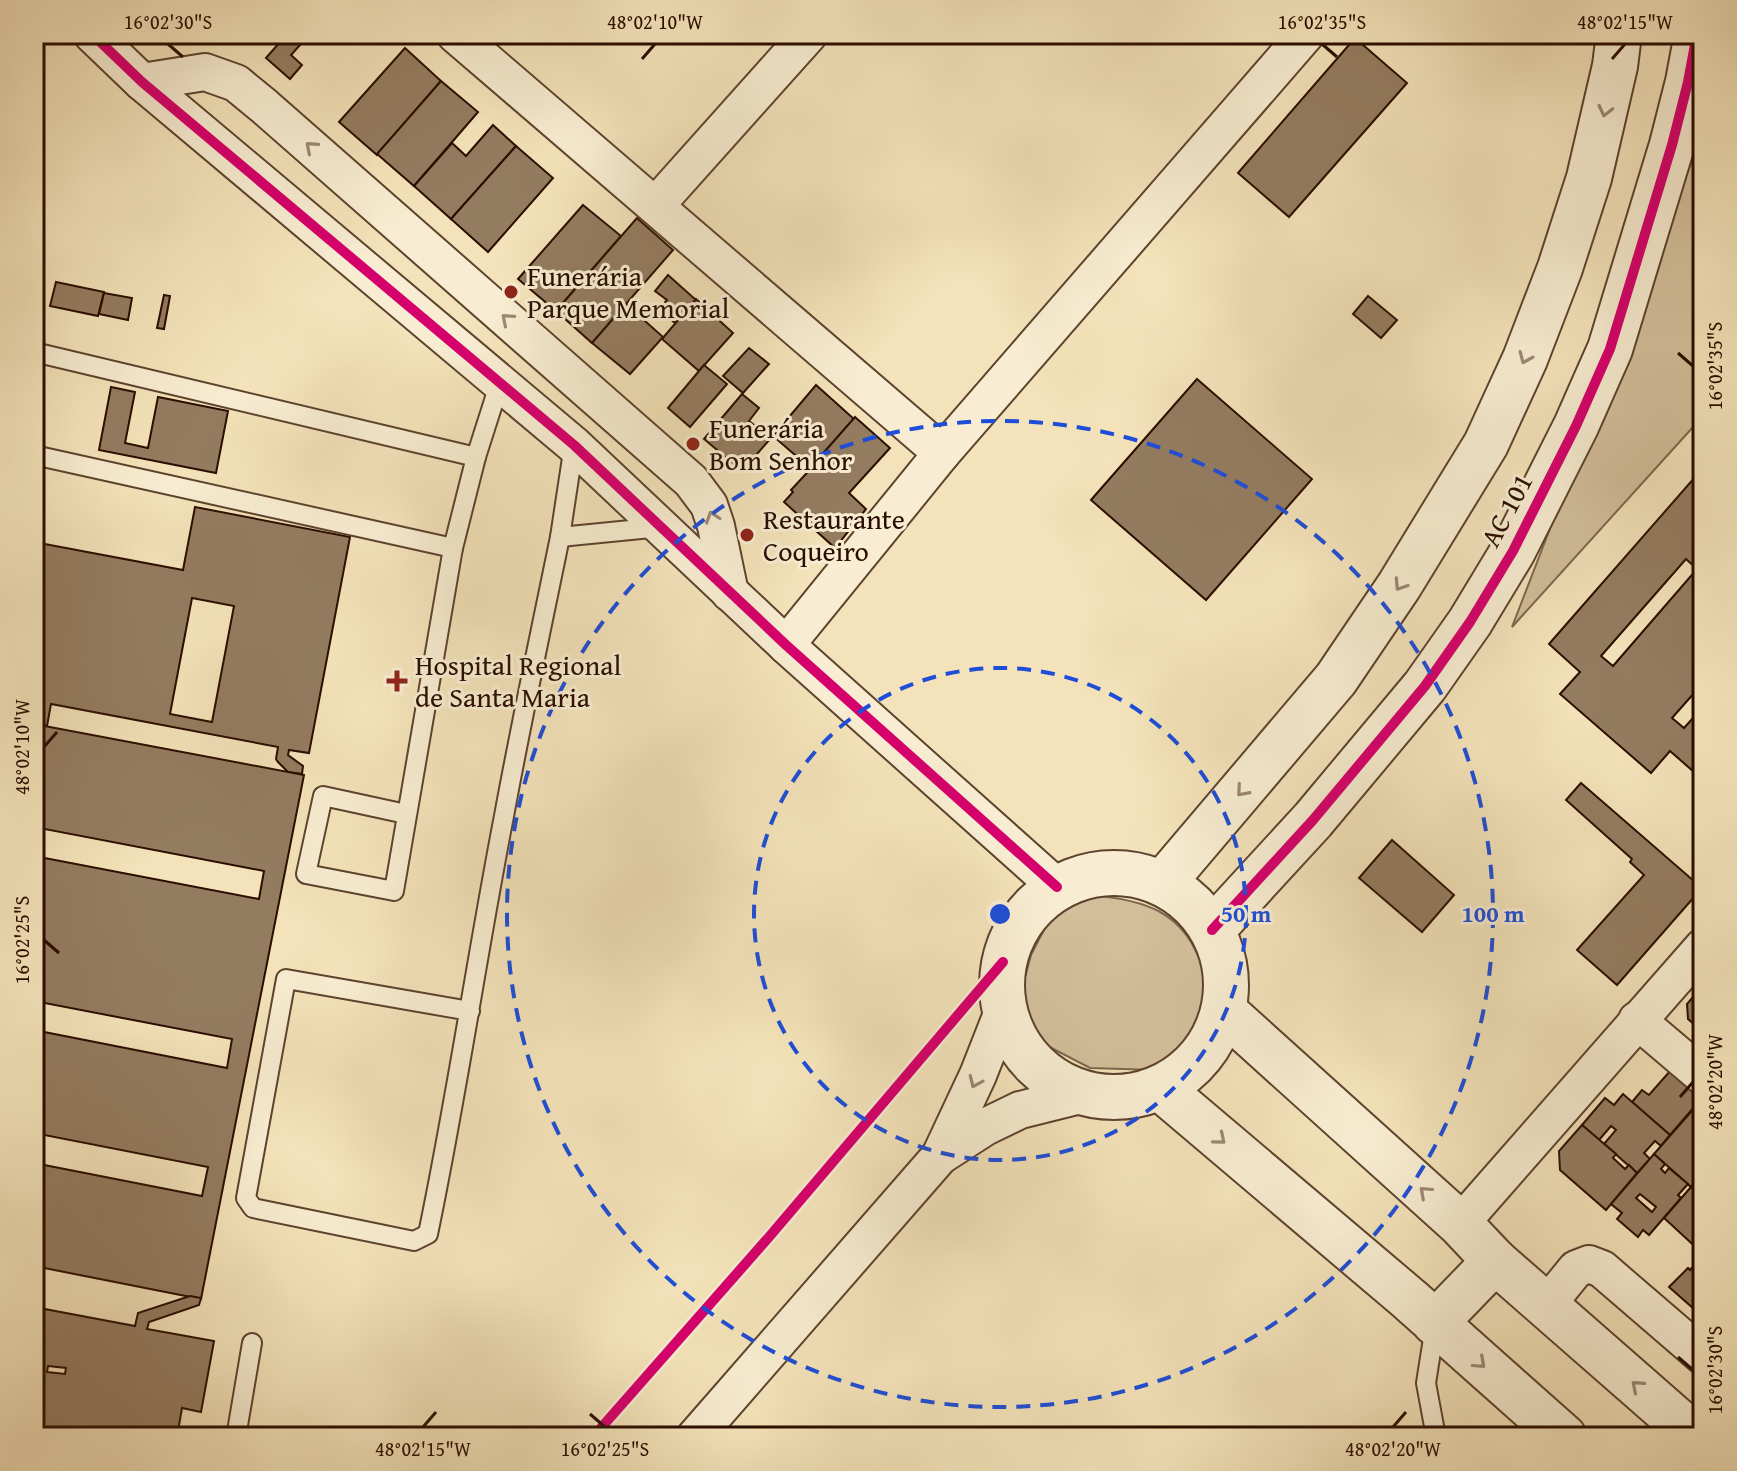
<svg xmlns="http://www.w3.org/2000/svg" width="1737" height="1471" font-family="'Gentium Book Plus',serif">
<rect width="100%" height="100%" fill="#f4e3ba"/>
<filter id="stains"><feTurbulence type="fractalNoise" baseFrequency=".0025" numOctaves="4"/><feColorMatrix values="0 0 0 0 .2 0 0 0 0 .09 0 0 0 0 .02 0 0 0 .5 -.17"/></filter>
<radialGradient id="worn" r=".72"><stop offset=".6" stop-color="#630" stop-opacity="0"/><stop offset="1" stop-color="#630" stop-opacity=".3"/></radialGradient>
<g fill="#d2bf9a" stroke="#7e664d" stroke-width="2">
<polygon points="1703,110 1703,416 1512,627 1700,140"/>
<path d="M1092,895C1144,900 1184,911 1202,966C1208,983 1209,1002 1199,1019C1188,1040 1172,1054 1155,1070L1090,1068L1038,1041L1019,1000L1031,955L1050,918Z"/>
</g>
<g fill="#947c61" stroke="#2b0d00" stroke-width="2" fill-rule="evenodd">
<polygon points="287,34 310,34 291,55 302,65 290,79 266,58"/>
<polygon points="1355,38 1407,83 1289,217 1238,173"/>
<polygon points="405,48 441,81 377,155 339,122"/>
<polygon points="441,81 478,112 414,186 377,154"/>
<polygon points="493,125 516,146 451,219 414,186 452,143 466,156"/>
<polygon points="516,146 553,178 488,252 451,219"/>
<polygon points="583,205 621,236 556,311 518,279"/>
<polygon points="637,218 673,250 592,343 556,311"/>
<polygon points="668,275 696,300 675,323 659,309 667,300 655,291"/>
<polygon points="56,282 104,292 98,316 50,306"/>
<polygon points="104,293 132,298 128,320 99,314"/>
<polygon points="164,295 170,296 164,329 157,328"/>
<polygon points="1368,296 1397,320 1381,338 1353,314"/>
<polygon points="696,299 733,333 699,371 662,339"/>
<polygon points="626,304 663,337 630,374 592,343"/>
<polygon points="749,348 769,364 743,393 723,376"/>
<polygon points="704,365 727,384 690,427 668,408"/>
<polygon points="34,372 42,374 34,416"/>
<polygon points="1197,379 1312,479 1206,600 1091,500"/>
<polygon points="816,385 854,419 810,468 773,436"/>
<polygon points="111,387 135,392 125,443 148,448 158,397 228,411 216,473 99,450"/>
<polygon points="742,394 759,408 749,421 771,438 742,471 704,439"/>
<polygon points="855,417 890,448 849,493 866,509 835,548 784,502 793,492 791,490 817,462 825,469 827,466 819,458"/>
<path d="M1703,468V683L1672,718L1684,728L1703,707L1702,779L1670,751L1651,773L1560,694L1580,672L1549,644ZM1686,559L1697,569L1613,666L1601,656Z"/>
<path d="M195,507L350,537L309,753L289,750L288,755L303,766L302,774L288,772L278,762L276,759L278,747L51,704L47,726L34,724V542L183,570ZM192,598L234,606L212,722L170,714Z"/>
<polygon points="34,724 304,775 201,1299 34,1266 34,1163 202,1196 208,1167 34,1133 34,1030 227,1068 232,1039 34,1001 34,856 259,899 264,871 34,827"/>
<polygon points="1581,783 1702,888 1617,985 1577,950 1644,875 1630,862 1632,859 1566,800"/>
<polygon points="1392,840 1454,895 1422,932 1359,878"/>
<polygon points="1703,985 1703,1032 1688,1019 1687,1004"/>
<polygon points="1671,1070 1702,1098 1670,1135 1632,1102 1642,1090 1649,1095"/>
<polygon points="1623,1094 1670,1135 1661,1146 1655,1141 1644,1153 1650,1159 1637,1173 1604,1144 1616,1130 1611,1126 1599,1140 1582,1125 1605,1098 1614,1105"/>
<polygon points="1697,1105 1703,1110 1703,1132 1694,1143 1703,1151 1703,1173 1691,1187 1654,1154"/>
<polygon points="1582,1125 1616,1154 1613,1158 1625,1169 1629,1165 1637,1173 1606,1210 1560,1170 1559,1151"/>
<path d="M1654,1154L1665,1164L1661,1169L1665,1173L1669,1168L1688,1184L1678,1195L1681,1198L1649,1235L1643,1230L1638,1237L1617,1219L1622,1213L1611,1204ZM1640,1194L1656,1207L1652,1212L1636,1198Z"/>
<polygon points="1703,1173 1703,1197 1691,1187"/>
<polygon points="1691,1187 1703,1197 1701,1252 1664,1218"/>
<polygon points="1703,1255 1703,1317 1669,1287 1688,1268 1690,1270"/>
<path d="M190,1296L201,1298L199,1305L149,1322L147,1329L214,1341L201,1412L182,1408L177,1437H34V1368L42,1370L43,1364L34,1362V1307L135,1326L138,1313ZM48,1366L66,1368L65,1374L47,1372Z"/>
</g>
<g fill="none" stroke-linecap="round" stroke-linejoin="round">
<defs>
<g id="service">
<polyline points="34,352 476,457"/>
<polyline points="574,445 560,537 661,527"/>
<polyline points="34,455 453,548"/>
<polyline points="406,814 323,796 306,874 394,891 453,548 476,457 499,385"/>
<path d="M470,1011L286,979L246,1198L253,1208L414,1241L428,1234C457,1095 477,955 504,816C521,723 541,630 560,537"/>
<polyline points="1435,1326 1426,1383 1436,1437"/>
<polyline points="236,1437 252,1343"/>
</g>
<g id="minor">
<polyline points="92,34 142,82 574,445 786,645 1057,887"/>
<polyline points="455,34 942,453 786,645"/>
<polyline points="142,82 205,72 236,83 264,106 691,481 709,505 716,526 730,593"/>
<polyline points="656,205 809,34"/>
<polyline points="942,453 1306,34"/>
<polyline points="1004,1009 978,1075 940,1156 985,1127 1020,1110 1084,1094"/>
<polyline points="1637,1020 1703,1076"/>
<polyline points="1460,1224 1703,947"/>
<polyline points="1546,1306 1576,1269 1589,1264 1602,1269 1703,1356"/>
<polyline points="695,1437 940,1156"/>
</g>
<g id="tertiary">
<circle cx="1114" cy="985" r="112"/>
<polyline points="1163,883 1336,679 1399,586 1486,444 1525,359 1560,268 1589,178 1615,66 1619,34"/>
<polyline points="1212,930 1313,820 1425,686 1470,622 1513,551 1576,426 1610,349 1672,145 1688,82 1697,34"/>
<polyline points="1224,1011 1460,1224 1495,1261 1696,1437"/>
<polyline points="1160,1088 1409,1299 1564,1437"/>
<polyline points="1435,1323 1495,1261"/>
</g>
</defs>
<use href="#service" stroke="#5d422e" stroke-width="22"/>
<use href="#minor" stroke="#5d422e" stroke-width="40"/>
<use href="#tertiary" stroke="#5d422e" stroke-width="48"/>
<use href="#service" stroke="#f8edd2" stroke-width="18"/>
<use href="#minor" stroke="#f8edd2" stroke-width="36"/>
<use href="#tertiary" stroke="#f8edd2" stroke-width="44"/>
<defs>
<g id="cycleway">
<polyline points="92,34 142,82 574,445 786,645 1057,887"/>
<polyline points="1212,930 1313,820 1425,686 1470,622 1513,551 1576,426 1610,349 1672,145 1688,82 1697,34"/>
<polyline points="593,1437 769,1237 1003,962"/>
</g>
</defs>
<use href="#cycleway" stroke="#f8edd2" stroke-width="15"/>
<use href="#cycleway" stroke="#d6006c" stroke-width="10"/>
</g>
<defs><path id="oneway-chevron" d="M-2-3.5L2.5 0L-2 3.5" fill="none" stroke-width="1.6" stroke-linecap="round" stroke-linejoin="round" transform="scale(2)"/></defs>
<g stroke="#9c8874">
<use href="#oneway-chevron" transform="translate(1605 111) rotate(103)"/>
<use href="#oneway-chevron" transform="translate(311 147) rotate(-139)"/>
<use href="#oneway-chevron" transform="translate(507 319) rotate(-139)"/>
<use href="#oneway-chevron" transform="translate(1525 358) rotate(113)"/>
<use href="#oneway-chevron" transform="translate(712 517) rotate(-109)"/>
<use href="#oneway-chevron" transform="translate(1400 585) rotate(123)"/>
<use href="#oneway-chevron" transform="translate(1242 791) rotate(131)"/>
<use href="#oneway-chevron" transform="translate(975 1082) rotate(114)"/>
<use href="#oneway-chevron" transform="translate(1220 1139) rotate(40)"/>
<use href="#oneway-chevron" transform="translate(1425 1192) rotate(-138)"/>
<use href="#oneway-chevron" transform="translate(1480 1363) rotate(42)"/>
<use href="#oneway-chevron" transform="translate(1637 1386) rotate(-139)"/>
</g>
<path fill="none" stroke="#2b0d00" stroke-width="3" d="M168,44L183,57M1322,44L1337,57M642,59L655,44M1612,59L1625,44M1678,353L1693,366M44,747L57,732M44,940L59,953M1680,1097L1693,1082M1678,1357L1693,1370M590,1414L605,1427M423,1427L436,1412M1393,1427L1406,1412"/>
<g fill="none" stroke="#1d4ed8" stroke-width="4" stroke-dasharray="14 10">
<circle cx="1000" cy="914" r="246"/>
<circle cx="1000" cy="914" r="493"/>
</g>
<g fill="#8f2418" stroke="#f8edd2" stroke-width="3">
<circle cx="511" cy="292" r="8"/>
<circle cx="693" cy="444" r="8"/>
<circle cx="747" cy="535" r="8"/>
<path d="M393 669h8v8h8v8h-8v8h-8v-8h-8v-8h8z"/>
</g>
<g text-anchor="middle" stroke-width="6" stroke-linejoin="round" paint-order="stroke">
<g font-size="28" fill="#2b0d00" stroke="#f8edd2" text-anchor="start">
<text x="527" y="286">Funerária<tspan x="527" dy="32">Parque Memorial</tspan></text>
<text x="709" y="438">Funerária<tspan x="709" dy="32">Bom Senhor</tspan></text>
<text x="763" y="529">Restaurante<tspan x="763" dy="32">Coqueiro</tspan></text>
<text x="415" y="675">Hospital Regional<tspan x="415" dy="32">de Santa Maria</tspan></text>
</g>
<g font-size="28" fill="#2b0d00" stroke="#f8edd2">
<text transform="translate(1506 510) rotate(-62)" y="10">AC 101</text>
</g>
</g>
<circle cx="1000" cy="914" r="12" fill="#1d4ed8" stroke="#f8edd2" stroke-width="4"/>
<g font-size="24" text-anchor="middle" font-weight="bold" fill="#1d4ed8" stroke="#f8edd2" stroke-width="6" stroke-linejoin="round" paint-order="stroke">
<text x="1246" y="922">50 m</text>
<text x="1493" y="922">100 m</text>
</g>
<rect width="1737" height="1471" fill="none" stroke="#f4e3ba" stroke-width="88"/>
<rect x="44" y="44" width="1649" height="1383" fill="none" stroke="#2b0d00" stroke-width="3"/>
<g font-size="20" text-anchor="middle" fill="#2b0d00">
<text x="168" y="29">16°02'30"S</text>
<text x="655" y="29">48°02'10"W</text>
<text x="1322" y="29">16°02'35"S</text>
<text x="1625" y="29">48°02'15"W</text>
<text transform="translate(1715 366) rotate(-90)" y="7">16°02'35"S</text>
<text transform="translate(22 747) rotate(-90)" y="7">48°02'10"W</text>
<text transform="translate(22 940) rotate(-90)" y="7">16°02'25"S</text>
<text transform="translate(1715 1082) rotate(-90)" y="7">48°02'20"W</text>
<text transform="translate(1715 1370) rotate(-90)" y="7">16°02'30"S</text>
<text x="423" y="1456">48°02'15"W</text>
<text x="605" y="1456">16°02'25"S</text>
<text x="1393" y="1456">48°02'20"W</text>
</g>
<rect width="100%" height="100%" filter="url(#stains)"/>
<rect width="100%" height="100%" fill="url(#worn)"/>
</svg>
